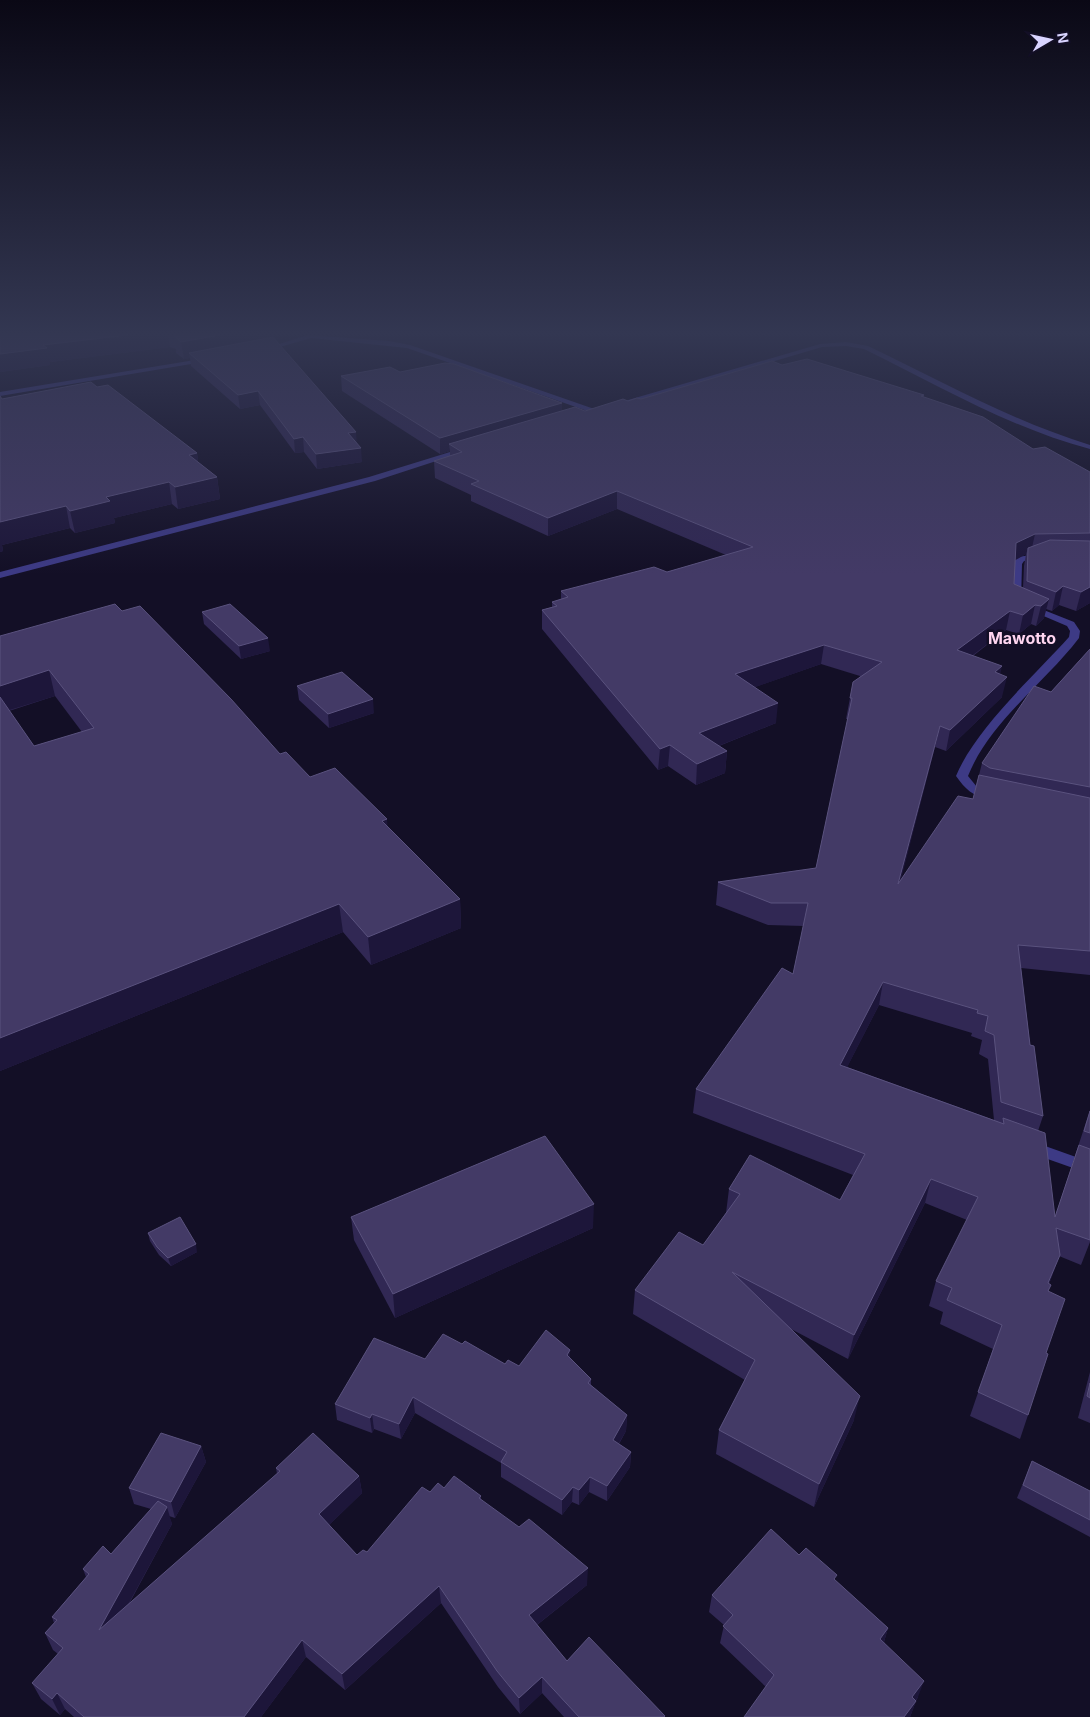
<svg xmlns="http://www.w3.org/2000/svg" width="1090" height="1717" font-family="Inter,sans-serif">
<rect width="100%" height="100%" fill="#130f26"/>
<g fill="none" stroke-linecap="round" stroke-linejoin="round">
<polygon fill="#3d3a85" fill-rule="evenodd" points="1031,1141 1090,1162 1090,1174 1025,1151 1023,1147 1025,1143"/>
<g fill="#3d3a85" fill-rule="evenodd">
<polygon points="308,335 389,341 410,345 600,411 593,413 407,348 311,338 266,351 263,349"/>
<path d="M846,342L868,346C941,381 1012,421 1090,445V449C1010,428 938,385 864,349L846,346L822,347L625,405L618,403L820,344Z"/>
<polygon points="207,358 210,360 209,361 0,396 0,392"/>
<polygon points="463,448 470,450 375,481 0,578 0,572 369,477"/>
<path d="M1043,553L1047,556L1046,558L1024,561L1022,564L1021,601L1074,622L1080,631L1079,638C1044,684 990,721 968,776L977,787L995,796L989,800C973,796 965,789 956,776C976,728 1034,676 1069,637L1070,631L1067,626L1011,602L1012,564L1018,557Z"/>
</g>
</g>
<g fill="#312854" fill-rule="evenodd">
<polygon points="0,335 275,335 274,337 357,443 362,462 317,469 304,452 295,453 260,405 240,409 191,366 190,358 184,359 176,353 176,349 170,347 50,362 50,365 0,372"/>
<path d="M782,365L924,395V397L1033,449L1090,472V603L1076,611L1059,605L1052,611L1046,609L1044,618L1036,626L1031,624L1019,634L1006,630L973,656L1000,674L1002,697L946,751L935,747L900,881L973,799L982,763L1051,692L1090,649V975L1021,968L1030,1045L1043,1116L1038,1131L1055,1217L1090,1110V1242L1081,1265L1059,1256L1049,1284L1046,1353L1028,1415L1020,1439L970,1416L993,1349L940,1324L943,1312L929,1306L936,1281L967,1220L925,1203L848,1359L791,1329L854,1420L814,1507L716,1454L719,1430L745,1380L633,1314L635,1290L703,1245L726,1213L729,1189L840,1200L853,1175L693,1113L696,1089L793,974L804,926L768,925L716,905L718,882L816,868L848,719H846L850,698L860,676L821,664L755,687L776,723L719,746L727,751L725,773L696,785L668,766L658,770L542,629V610L552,607V602L561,599V591L667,572L726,555L617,509L548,536L471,501V495L435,478L434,461L450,456V451L440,454L342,391L341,376L400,372L562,411H585L628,401L641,399ZM1026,554L1024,566L1023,588L1014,584L1015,560ZM879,1005L972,1033L971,1036L982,1040L979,1054L988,1059L994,1120L847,1067Z"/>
<polygon points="97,387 197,453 198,462 217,477 220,499 178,509 172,504 114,518 115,523 75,533 70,528 2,545 3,551 0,552 0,396 2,399"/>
<polygon points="202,612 270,651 241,659 204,624"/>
<path d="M0,636L280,754L310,777L387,819V827L460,899L461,928L371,965L343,932L0,1071ZM55,696L82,732L34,746L9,711Z"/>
<polygon points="297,686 374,713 329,728 299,700"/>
<polygon points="351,1217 593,1228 395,1318 354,1240"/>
<polygon points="148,1233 197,1252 171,1266 159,1255 150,1241"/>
<polygon points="462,1344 505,1364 519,1366 570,1350 570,1358 591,1379 591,1385 627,1415 626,1431 619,1444 631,1452 630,1467 607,1501 589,1492 579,1505 572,1502 562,1515 501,1477 501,1463 415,1413 401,1439 374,1429 372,1433 337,1420 335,1404 425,1359"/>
<polygon points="1090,1372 1090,1423 1078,1418"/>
<polygon points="201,1446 206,1462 175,1518 169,1516 172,1524 129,1604 277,1474 276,1468 359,1476 362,1493 329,1525 357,1555 367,1552 430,1492 444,1488 481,1496 481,1500 587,1585 537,1625 567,1661 665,1717 564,1717 542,1693 520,1714 498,1687 441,1603 345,1690 306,1657 261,1717 74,1717 65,1709 60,1715 41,1699 32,1683 58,1654 53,1650 45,1633 54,1623 52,1617 86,1577 83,1569 111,1554 151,1509 134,1504 129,1488"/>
<polygon points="1032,1461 1090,1491 1090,1537 1017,1498"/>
<polygon points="799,1555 836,1581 888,1628 884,1642 918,1697 916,1701 910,1717 744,1717 766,1687 720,1643 724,1625 709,1612 712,1595"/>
</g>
<g fill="#1d163a">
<polygon points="128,335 168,335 170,347 50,362 50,365 0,372 0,354 43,345"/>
<polygon points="220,335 275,335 269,343 189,353 190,358 184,359 181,342"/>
<polygon points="258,391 260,405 240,409 238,395"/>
<polygon points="562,403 562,418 449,444 450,451 440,454 440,438"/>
<polygon points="356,432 357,446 348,433"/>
<polygon points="303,437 304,452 295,453 294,439"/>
<polygon points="361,448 362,462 317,469 316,454"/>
<polygon points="197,453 200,474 189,455"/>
<polygon points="217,477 220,499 178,509 175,487"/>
<polygon points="169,482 172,504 114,518 115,523 75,533 70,511 106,497"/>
<polygon points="617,491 617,509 548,536 548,518"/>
<polygon points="66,506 70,528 2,545 3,551 0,552 0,522"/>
<polygon points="1035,534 1031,552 1028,548 1026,554 1012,562 1016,543"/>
<polygon points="1063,586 1059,605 1052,611 1056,592"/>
<polygon points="1090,587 1090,603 1076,611 1081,592"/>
<polygon points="1049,599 1044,618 1036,626 1041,606"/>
<polygon points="1035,605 1031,624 1019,634 1023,615"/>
<polygon points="1010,611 1006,630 953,670 957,650"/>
<polygon points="268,638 270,651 241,659 239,646"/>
<polygon points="824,645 821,664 733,695 735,674"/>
<polygon points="1002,666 998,685 1007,677 1002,697 946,751 950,730 995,672"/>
<polygon points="49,670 55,696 0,713 0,686"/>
<polygon points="373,699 374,713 329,728 328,714"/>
<polygon points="778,703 776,723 698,754 699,733"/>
<polygon points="940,726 935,747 894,907 898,884"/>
<polygon points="670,745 668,766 658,770 660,749"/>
<polygon points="727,751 725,773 696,785 697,764"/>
<polygon points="387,819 389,847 382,821"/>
<polygon points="460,899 461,928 371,965 368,937"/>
<polygon points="339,904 343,932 0,1071 0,1038"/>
<polygon points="883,982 879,1005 836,1089 840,1065"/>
<polygon points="931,1179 925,1203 848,1359 854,1335"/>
<polygon points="594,1204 593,1228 395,1318 393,1294"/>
<polygon points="196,1244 197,1252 171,1266 168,1258"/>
<polygon points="1060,1255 1051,1279 1039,1307 1048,1283"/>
<polygon points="570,1350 570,1365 567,1355"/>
<polygon points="860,1396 854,1420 814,1507 819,1484"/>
<polygon points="413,1397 415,1413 401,1439 399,1424"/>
<polygon points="372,1414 374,1429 372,1433 370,1418"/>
<polygon points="627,1415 626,1431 612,1455 613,1440"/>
<polygon points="201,1446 206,1462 175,1518 171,1502"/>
<polygon points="631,1452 630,1467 607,1501 607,1486"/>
<polygon points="359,1476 362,1493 322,1532 319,1514"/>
<polygon points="590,1477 589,1492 579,1505 579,1490"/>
<polygon points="573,1487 572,1502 562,1515 562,1500"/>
<polygon points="167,1507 172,1524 105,1647 99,1630"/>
<polygon points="588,1568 587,1585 529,1631 529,1615"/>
<polygon points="439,1586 441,1603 345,1690 342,1674"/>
<polygon points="888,1628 883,1645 880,1639"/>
<polygon points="302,1640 306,1657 261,1717 244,1717"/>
<polygon points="542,1677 542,1693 520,1714 519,1698"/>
<polygon points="924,1681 918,1697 906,1714 912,1697"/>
<polygon points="57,1693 65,1709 60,1715 52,1699"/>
<polygon points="916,1701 910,1717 904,1717"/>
</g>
<g fill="#433a66" stroke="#5a527e">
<polygon points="0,335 128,335 43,345 47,348 0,354"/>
<polygon points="173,335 220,335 181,342"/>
<polygon points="273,337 356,432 348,433 361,448 316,454 303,437 294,439 258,391 238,395 189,353"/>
<polygon points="807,359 924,395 921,396 983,417 1033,449 1045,447 1090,472 1090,533 1035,534 1016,543 1014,584 1049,599 1041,606 1035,605 1023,615 1010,611 957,650 1002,666 995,672 1007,677 950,730 940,726 898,884 958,796 973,799 979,775 1090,798 1090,951 1018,945 1030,1045 1034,1046 1043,1116 1001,1102 994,1035 985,1031 988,1016 977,1013 978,1010 883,982 840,1065 1004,1124 1003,1118 1045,1133 1055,1217 1079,1145 1090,1149 1090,1240 1056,1228 1060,1255 1048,1283 1051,1285 1048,1291 1065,1299 1046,1353 1048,1354 1028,1415 978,1392 1002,1325 947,1300 952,1288 936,1281 978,1197 931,1179 854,1335 732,1272 860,1396 819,1484 719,1430 755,1360 635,1290 679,1232 703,1245 740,1194 729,1189 750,1155 840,1200 865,1154 696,1089 782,968 793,974 808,903 771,903 718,882 816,868 852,698 850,698 853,682 882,662 824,645 735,674 778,703 699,733 727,751 697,764 670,745 660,749 542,610 557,606 552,602 568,597 561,591 654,567 667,572 753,547 617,491 548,518 471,484 479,481 434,461 462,452 449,444 575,407 585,411 623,399 628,401 637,398 641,399 772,361 782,365"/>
<polygon points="445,363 454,364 562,403 440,438 341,376 390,367 400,372"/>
<polygon points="91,382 97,387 108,385 197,453 189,455 217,477 175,487 169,482 106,497 110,501 70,511 66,506 0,522 0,396 2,399"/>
<polygon points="1050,540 1090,541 1090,587 1081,592 1063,586 1056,592 1027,581 1028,548"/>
<polygon points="115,604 122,611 140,606 231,699 280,754 286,752 310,777 335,768 387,819 382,821 460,899 368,937 339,904 0,1038 0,697 34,746 94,728 49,670 0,686 0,636"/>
<polygon points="230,604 268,638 239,646 202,612"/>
<polygon points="1090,649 1090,787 990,768 982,763 1034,686 1051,692"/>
<polygon points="342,672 373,699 328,714 297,686"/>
<polygon points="1090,1111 1090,1133 1084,1131"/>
<polygon points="545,1136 594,1204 393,1294 351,1217"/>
<polygon points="180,1217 196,1244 168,1258 157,1247 148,1233"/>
<polygon points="546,1330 570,1350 567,1355 591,1379 588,1383 627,1415 613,1440 631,1452 607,1486 590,1477 579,1490 573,1487 562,1500 501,1462 507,1452 413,1397 399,1424 372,1414 370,1418 335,1404 374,1338 425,1359 443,1334 462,1344 465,1341 505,1364 508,1360 519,1366"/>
<polygon points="1090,1383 1090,1398 1087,1396"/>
<polygon points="161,1433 201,1446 171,1502 129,1488"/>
<polygon points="313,1433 359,1476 319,1514 357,1555 363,1550 367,1552 422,1487 430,1492 438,1483 444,1488 454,1476 481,1496 479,1498 519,1527 529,1519 588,1568 529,1615 567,1661 589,1637 665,1716 664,1717 579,1717 542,1677 519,1698 497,1671 439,1586 342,1674 302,1640 244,1717 84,1717 57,1693 52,1699 32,1683 63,1648 45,1633 57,1620 52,1617 89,1574 83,1569 103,1546 111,1554 158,1501 167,1507 99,1630 280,1471 276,1468"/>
<polygon points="1032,1461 1090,1491 1090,1520 1023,1485"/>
<polygon points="771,1529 799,1555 806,1548 837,1575 834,1579 888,1628 880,1639 924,1681 912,1697 916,1701 904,1717 744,1717 774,1675 723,1626 733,1615 712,1595"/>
</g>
<linearGradient id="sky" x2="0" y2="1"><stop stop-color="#0a0815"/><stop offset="0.58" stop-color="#333752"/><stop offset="1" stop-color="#333752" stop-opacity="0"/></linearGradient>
<rect width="1090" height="575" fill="url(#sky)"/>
<g text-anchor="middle" stroke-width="5" stroke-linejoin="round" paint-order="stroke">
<g font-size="16" font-weight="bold" fill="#ffd6f0" stroke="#130f26">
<text x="1022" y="644">Mawotto</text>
</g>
</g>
<g transform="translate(1050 40) rotate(81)" stroke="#130f26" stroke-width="4" paint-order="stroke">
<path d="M0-4L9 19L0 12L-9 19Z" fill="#d9d4ff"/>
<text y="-8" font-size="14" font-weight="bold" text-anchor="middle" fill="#d9d4ff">N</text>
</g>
</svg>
